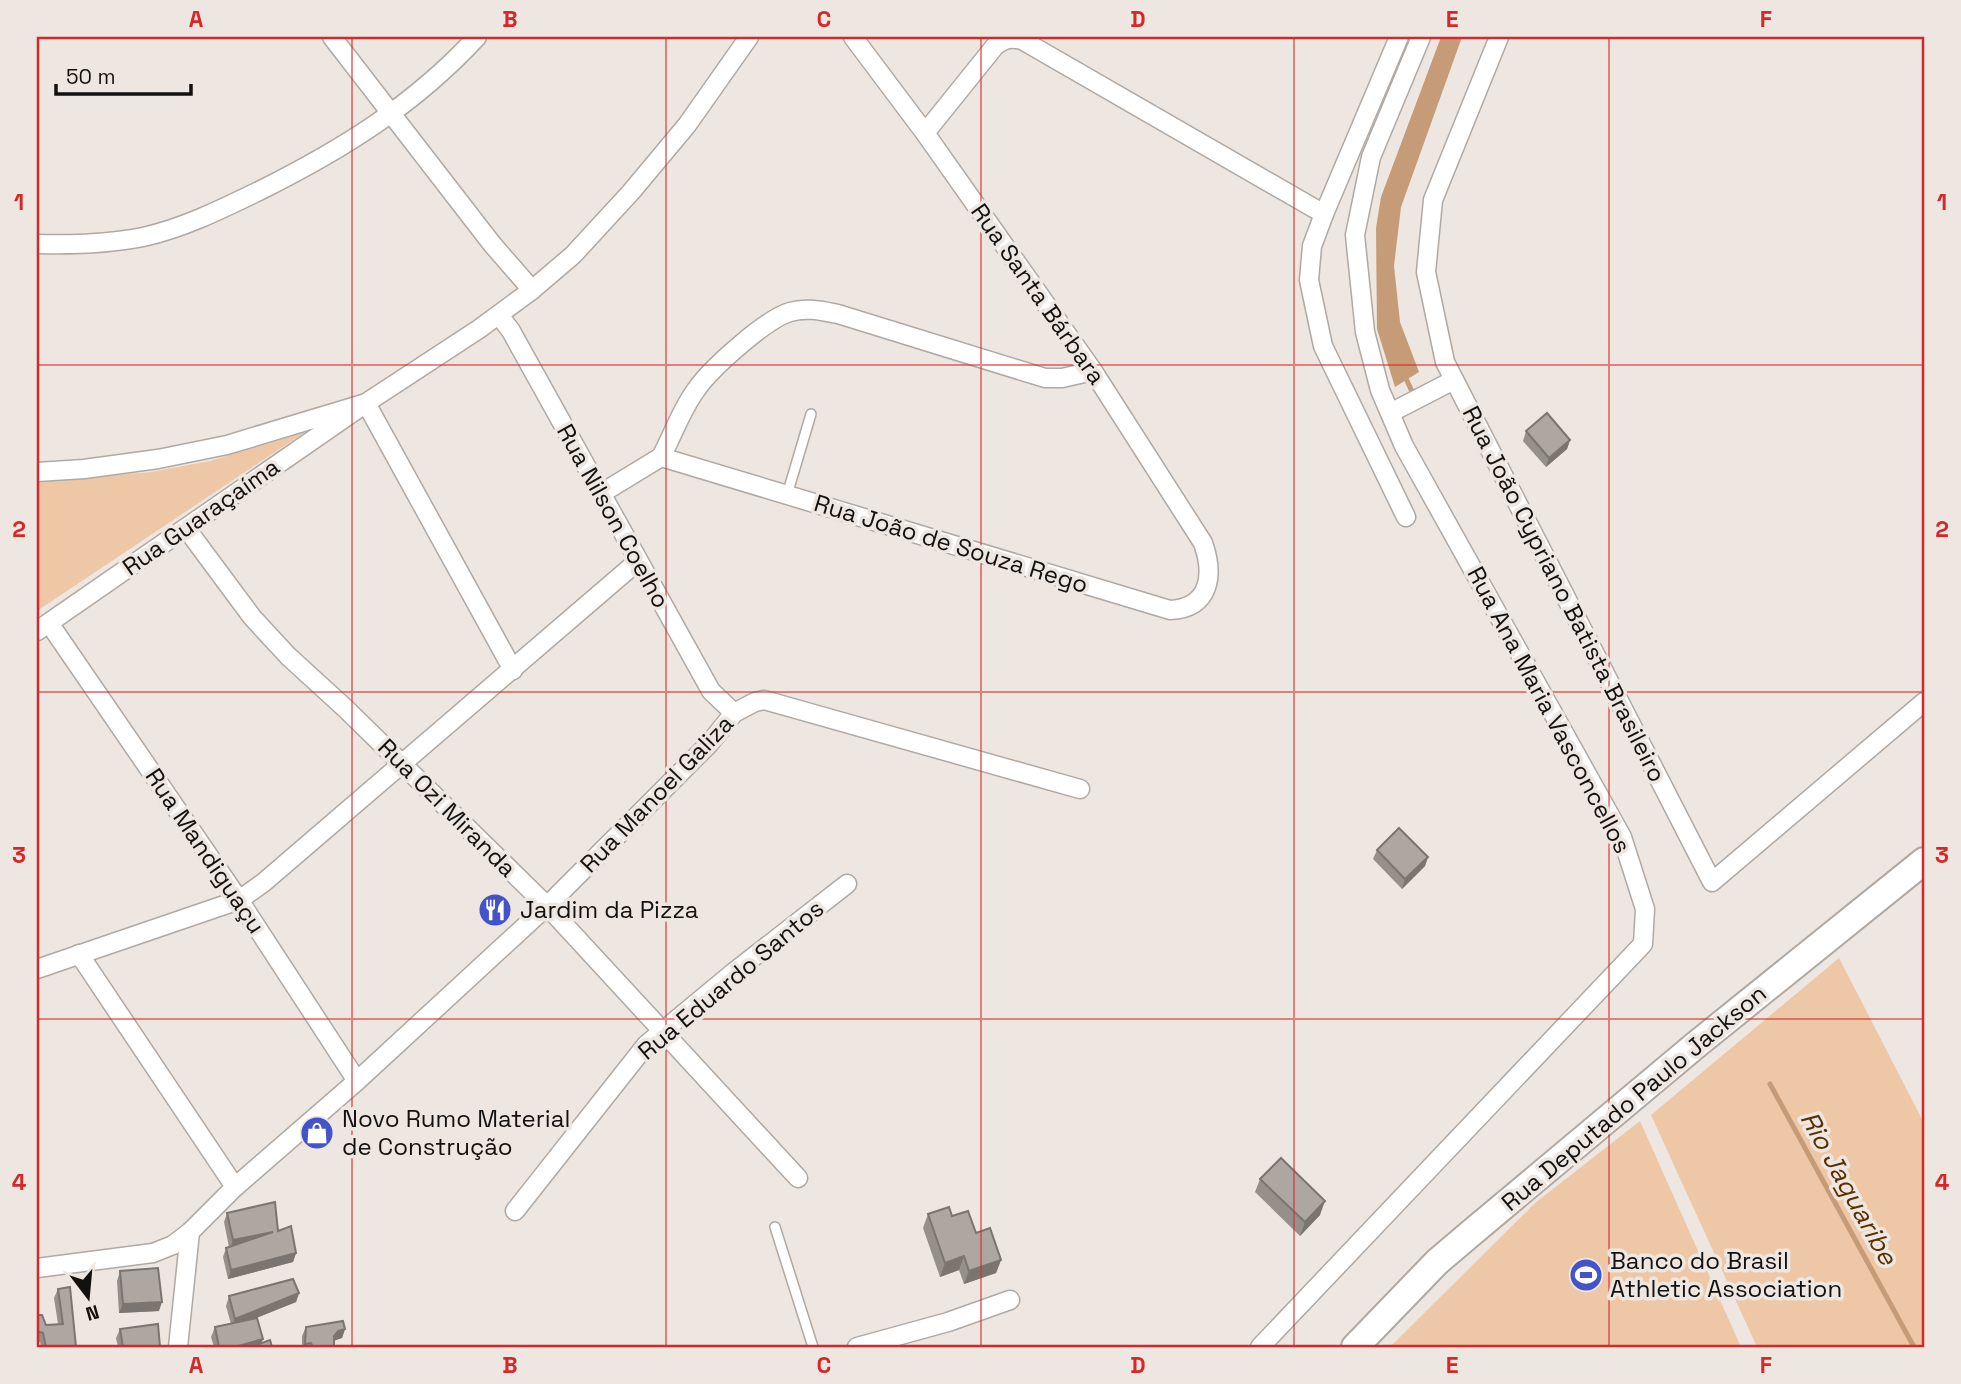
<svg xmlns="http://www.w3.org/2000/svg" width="1961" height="1384" font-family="'Space Grotesk',sans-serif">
<rect width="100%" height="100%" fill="#eee6e1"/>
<g fill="#eec7a7">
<polygon points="305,432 37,611 37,482 151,472 210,461"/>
<polygon points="1839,958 1924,1123 1924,1347 1757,1347 1651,1115"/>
<polygon points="1640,1121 1741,1347 1390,1347 1535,1203"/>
</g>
<polygon fill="#c69b77" points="1441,37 1462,37 1401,207 1394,266 1400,322 1419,372 1395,387 1377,329 1376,228 1381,197"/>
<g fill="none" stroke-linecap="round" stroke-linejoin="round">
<g stroke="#c69b77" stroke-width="5">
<polyline points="1404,374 1414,396"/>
<polyline points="1770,1084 1914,1347"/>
</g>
<defs>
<g id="lane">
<polyline points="787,495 811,414"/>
<polyline points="775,1227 813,1347"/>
</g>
<g id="street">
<polyline points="332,37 492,244 532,290"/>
<polyline points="1399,37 1324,214 1312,246 1309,280 1323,346 1406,517"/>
<polyline points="1499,37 1433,200 1426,272 1445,362 1712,882 1924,702"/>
<path d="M925,133L995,46C1004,39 1010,37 1022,40L1324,214"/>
<path d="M37,244C72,245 108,244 143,237C184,228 224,208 261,190C343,149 414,105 477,37"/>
<polyline points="499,315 511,331 711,691 734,713"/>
<polyline points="1390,413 1454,380"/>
<path d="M661,457C673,435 681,410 696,390C710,369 766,319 790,312C806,307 822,311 838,314L1045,378H1062L1093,371"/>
<polyline points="37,472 84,469 158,459 227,445 366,403 479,329 532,290 573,255 631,192 687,125 749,37"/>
<path d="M602,493L661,457L1170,610C1211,608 1214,574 1203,543L1093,371L925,133L853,37"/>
<polyline points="186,528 252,617 288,656 346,709 547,906 798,1178"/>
<polyline points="49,623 239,900 357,1081"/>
<polyline points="37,631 366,403 513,670"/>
<polyline points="79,954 235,1187"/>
<polyline points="37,969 239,900 263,883 638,561"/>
<polyline points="515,1211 646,1045 734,972 847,884"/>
<polyline points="37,1268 153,1253 173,1245 190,1232 235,1187 357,1081 547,906 709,744 734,713 755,702 764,700 1080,789"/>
<polyline points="178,1347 190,1232"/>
<polyline points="857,1347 948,1322 1010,1300"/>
<polyline points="1260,1347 1643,944 1645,909 1622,837 1404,446 1380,390 1365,332 1355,235 1371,157 1421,37"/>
</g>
<polyline id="secondary" points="1355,1347 1437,1262 1470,1234 1697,1044 1924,861"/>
</defs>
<use href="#lane" stroke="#b0a9a3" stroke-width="12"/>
<use href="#street" stroke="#b0a9a3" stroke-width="21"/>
<use href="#secondary" stroke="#b0a9a3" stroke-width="30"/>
<use href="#lane" stroke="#fff" stroke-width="9"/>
<use href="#street" stroke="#fff" stroke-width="18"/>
<use href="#secondary" stroke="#fff" stroke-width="26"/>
</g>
<g fill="#96908a">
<polygon points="1526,431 1570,440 1567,449 1546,467 1523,441"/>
<polygon points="1377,850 1428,857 1425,866 1402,889 1373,859"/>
<polygon points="1260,1179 1320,1215 1300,1236 1255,1192"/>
<polygon points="227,1213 278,1231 296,1253 293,1262 228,1279 223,1257 226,1248 229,1247 224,1222"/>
<polygon points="928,1214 952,1216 976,1233 1001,1260 996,1273 964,1284 959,1270 940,1277 923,1228"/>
<polygon points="120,1271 159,1311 119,1313 117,1281"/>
<polygon points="58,1289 76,1347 41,1347 40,1342 37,1341 37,1315 46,1325 58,1324 54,1298"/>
<polygon points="299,1293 296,1302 253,1319 261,1343 272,1347 214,1347 211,1337 215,1327 231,1324 226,1306 229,1296"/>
<polygon points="306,1327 345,1329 342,1338 334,1341 334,1347 302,1347 302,1336"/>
<polygon points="120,1329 160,1347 118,1347 116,1338"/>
</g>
<g fill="#7a7571">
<polygon points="1570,440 1567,449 1546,467 1549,458"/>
<polygon points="1428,857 1425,866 1402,889 1405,879"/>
<polygon points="1325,1201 1320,1215 1300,1236 1305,1222"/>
<polygon points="273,1232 230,1249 233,1240"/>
<polygon points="296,1253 293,1262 228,1279 231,1270"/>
<polygon points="964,1256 959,1270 940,1277 945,1263"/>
<polygon points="1001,1260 996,1273 964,1284 969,1271"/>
<polygon points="299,1293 296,1302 232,1328 235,1319"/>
<polygon points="162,1302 159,1311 119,1313 123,1304"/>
<polygon points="345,1329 342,1338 335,1340 330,1345 334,1336 338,1331"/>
<polygon points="263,1339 260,1347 235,1347"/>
</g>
<g fill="#aea7a1" stroke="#7a7571" stroke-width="2">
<polygon points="1547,413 1570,440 1549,458 1526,431"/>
<polygon points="1399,828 1428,857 1405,879 1377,850"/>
<polygon points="1281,1158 1325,1201 1305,1222 1260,1179"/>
<polygon points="275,1202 278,1231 291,1226 296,1253 231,1270 226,1248 273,1232 233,1240 227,1213"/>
<polygon points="949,1207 952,1216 968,1211 976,1233 990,1228 1001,1260 969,1271 964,1256 945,1263 928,1214"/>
<polygon points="158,1268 162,1302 123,1304 120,1271"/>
<polygon points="293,1279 299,1293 235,1319 229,1296"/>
<polygon points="70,1287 76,1347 46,1347 43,1333 37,1331 37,1315 42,1315 46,1325 63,1324 58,1289"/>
<polygon points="257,1318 263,1339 235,1347 219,1347 215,1327"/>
<polygon points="343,1321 345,1329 338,1331 334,1336 334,1347 313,1347 311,1343 305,1344 306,1327"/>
<polygon points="158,1324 160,1347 123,1347 120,1329"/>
<polygon points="270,1340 272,1347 251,1347"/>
</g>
<path fill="none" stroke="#d62828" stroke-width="2" stroke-opacity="0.55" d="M352,37V1347M666,37V1347M981,37V1347M1294,37V1347M1609,37V1347M37,365H1924M37,692H1924M37,1019H1924"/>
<defs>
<symbol id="restaurant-disc" viewBox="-11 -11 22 22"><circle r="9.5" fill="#4454c8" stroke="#eee6e1"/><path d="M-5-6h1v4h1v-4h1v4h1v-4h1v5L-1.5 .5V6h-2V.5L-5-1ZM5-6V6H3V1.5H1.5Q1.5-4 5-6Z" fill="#fff"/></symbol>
<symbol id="shop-disc" viewBox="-11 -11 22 22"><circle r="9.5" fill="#4454c8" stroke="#eee6e1"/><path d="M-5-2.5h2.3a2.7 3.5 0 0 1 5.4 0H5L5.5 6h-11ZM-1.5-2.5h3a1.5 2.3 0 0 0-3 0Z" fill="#fff"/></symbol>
<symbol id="stadium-disc" viewBox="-11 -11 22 22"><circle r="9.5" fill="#4454c8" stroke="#eee6e1"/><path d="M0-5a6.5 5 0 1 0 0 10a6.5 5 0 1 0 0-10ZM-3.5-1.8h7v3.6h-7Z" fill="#fff"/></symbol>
</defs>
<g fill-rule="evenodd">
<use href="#restaurant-disc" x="476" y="891" width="38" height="38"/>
<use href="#shop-disc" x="298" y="1114" width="38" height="38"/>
<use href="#stadium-disc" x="1567" y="1256" width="38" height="38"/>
</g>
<g text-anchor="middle" stroke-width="7" stroke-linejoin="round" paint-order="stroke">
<g font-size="24" fill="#13110f" stroke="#eee6e1">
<text transform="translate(1038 294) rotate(55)" y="8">Rua Santa Bárbara</text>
<text transform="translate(613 516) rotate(61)" y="8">Rua Nilson Coelho</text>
<text transform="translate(201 517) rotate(-35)" y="8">Rua Guaraçaíma</text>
<text transform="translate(951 544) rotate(17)" y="8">Rua João de Souza Rego</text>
<text transform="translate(1564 594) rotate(63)" y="8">Rua João Cypriano Batista Brasileiro</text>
<text transform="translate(1549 710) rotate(62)" y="8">Rua Ana Maria Vasconcellos</text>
<text transform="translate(657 794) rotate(-46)" y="8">Rua Manoel Galiza</text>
<text transform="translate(447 808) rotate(45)" y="8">Rua Ozi Miranda</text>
<text transform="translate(205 851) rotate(56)" y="8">Rua Mandiguaçu</text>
<text transform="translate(731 980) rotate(-40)" y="8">Rua Eduardo Santos</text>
<text transform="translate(1634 1098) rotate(-40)" y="8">Rua Deputado Paulo Jackson</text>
</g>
<g font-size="24" fill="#13110f" stroke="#eee6e1" text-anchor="start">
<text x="520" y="918">Jardim da Pizza</text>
<text x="342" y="1127">Novo Rumo Material<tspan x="342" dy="28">de Construção</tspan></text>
<text x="1610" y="1269">Banco do Brasil<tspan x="1610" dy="28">Athletic Association</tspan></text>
</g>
<g font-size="26" font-style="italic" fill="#593001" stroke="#eee6e1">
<text transform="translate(1849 1188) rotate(61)" y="9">Rio Jaguaribe</text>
</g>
</g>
<rect width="1961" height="1384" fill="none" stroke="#eee6e1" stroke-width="77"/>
<g transform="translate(88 1297) rotate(164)" stroke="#eee6e1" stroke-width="5" paint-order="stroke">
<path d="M0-5L12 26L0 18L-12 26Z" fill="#13110f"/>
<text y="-10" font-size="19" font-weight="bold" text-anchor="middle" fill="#13110f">N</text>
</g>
<path d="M56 84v10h135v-10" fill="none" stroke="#13110f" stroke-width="3.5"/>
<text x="66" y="84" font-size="21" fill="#13110f" stroke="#eee6e1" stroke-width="5" paint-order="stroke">50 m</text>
<rect x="38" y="38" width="1885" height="1308" fill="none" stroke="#d62828" stroke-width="2.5"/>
<g font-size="23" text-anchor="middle" font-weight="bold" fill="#d62828">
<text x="196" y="27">A</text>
<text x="510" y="27">B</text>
<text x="824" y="27">C</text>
<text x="1138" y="27">D</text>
<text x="1452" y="27">E</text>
<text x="1766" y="27">F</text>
<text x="19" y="210">1</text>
<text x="1942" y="210">1</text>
<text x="19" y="537">2</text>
<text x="1942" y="537">2</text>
<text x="19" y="863">3</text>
<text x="1942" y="863">3</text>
<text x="19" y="1190">4</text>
<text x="1942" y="1190">4</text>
<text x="196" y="1373">A</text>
<text x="510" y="1373">B</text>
<text x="824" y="1373">C</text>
<text x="1138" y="1373">D</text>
<text x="1452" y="1373">E</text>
<text x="1766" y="1373">F</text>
</g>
</svg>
